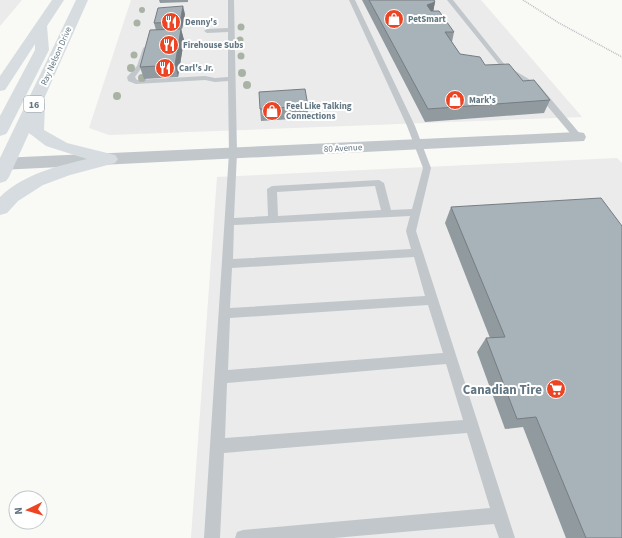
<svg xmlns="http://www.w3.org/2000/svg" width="622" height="538" font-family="'Source Sans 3',sans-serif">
<rect width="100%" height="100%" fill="#f9f9f6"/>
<g fill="#eaebea">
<polygon points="0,0 22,0 0,26"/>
<polygon points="131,0 481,0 582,117 109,135 89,128"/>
<polygon points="617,158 622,163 622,538 191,538 217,177"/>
</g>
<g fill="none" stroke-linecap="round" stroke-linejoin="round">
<polyline stroke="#babec1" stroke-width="1.5" stroke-dasharray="1 1" stroke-linecap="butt" points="523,0 559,23 622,57"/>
<g fill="#c2c7cb" fill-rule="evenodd">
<path d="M228,0H234L237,153L234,218L268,216L267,189L272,186L379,180L384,183L391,210L412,209L423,168L407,126L349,0H355L415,126L431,168L416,231L515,538H499L494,524L334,538H235L237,532L243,530L490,508L467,433L224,453L220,538H204L229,153L228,81L215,82L205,80L136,84L128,81L127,77L137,66L143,48L146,46L149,48L143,66L135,77L137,80L205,76L215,78L228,77V32L207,33L204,31L207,29L228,28ZM375,186L381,210L278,216L277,192ZM410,216L406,231L411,249L233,259L234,225ZM414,257L425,296L230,308L232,268ZM428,305L443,353L228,370L230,318ZM446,364L463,420L225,438L227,383Z"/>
<polygon points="447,0 453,0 505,65 539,85 581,135 582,137 581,139 575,139 533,89 501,67"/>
</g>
<polygon fill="#c2c7cb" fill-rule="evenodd" points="578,132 584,133 586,137 584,141 0,170 0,158"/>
<g fill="#d6dcdf" fill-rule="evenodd">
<polygon points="52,0 64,0 47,26 49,50 8,131 6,134 0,136 0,116 35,50 35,44 5,90 0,91 0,76"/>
<path d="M76,0H88L43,101L45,104L44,130L67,143L115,155L118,159L115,163L70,175L43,185L18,201L7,213L0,215V197C24,174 57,166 87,159L46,146L29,133L9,177L6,181L0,183V158Z"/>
</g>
</g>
<g fill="#a9b3a5">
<circle cx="142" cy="10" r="3"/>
<circle cx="137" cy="23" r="3.5"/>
<circle cx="241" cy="27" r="3.5"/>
<circle cx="240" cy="40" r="3.5"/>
<circle cx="134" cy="55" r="3.5"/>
<circle cx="241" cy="56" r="3.5"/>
<circle cx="131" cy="68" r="4"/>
<circle cx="242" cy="73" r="4"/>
<circle cx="142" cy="78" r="4"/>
<circle cx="247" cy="85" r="4"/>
<circle cx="117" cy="96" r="4"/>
</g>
<g fill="#909a9f">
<polygon points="159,0 188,0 188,2 160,3"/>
<polygon points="362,0 434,0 435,2 433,11 454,32 452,42 460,54 485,65 523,81 550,100 544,113 425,122"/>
<polygon points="185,14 182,29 181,29 184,40 178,77 144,79 140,67 156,30 154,23"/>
<polygon points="308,106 308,118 261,121 260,109"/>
<polygon points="451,207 622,538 566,538 523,427 505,429 477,352 486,338 490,338 445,223"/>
</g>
<g fill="#767d82">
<polygon points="435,2 433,13 425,16 427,5"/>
<polygon points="183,6 185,14 182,29 180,22"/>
<polygon points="181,29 184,40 178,77 175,65"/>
</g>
<g fill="#a8b3b9" stroke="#767d82">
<polygon points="369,0 434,0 435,2 427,5 431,11 439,11 454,32 445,32 460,54 480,57 485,65 509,64 523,81 534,80 550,100 428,109"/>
<polygon points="183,6 180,22 154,23 158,8"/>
<polygon points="181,29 175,65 140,67 150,30"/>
<polygon points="305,89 308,106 260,109 259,92"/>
<polygon points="601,198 622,226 622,538 586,538 536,417 517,419 486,338 505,337 451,207"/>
</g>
<defs>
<symbol id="shop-disc" viewBox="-11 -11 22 22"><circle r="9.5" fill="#ed4423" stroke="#fff"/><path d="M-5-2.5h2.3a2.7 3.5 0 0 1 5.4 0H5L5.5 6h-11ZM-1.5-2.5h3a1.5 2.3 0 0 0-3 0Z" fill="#fff"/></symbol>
<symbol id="restaurant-disc" viewBox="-11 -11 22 22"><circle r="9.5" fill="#ed4423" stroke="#fff"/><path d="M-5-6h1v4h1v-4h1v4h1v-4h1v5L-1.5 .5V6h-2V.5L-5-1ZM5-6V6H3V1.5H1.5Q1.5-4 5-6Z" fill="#fff"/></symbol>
<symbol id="supermarket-disc" viewBox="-11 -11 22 22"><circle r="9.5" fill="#ed4423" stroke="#fff"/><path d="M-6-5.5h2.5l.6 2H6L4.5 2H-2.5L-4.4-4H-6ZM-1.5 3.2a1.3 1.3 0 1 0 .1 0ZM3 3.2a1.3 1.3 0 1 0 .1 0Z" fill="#fff"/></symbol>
</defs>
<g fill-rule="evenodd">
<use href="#shop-disc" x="383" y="8" width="22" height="22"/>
<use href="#restaurant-disc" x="160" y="11" width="22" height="22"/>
<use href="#restaurant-disc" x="158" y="34" width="22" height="22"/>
<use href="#restaurant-disc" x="154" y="57" width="22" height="22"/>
<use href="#shop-disc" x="444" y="89" width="22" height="22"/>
<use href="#shop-disc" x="261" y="100" width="22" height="22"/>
<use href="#supermarket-disc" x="545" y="378" width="22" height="22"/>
</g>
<g text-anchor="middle" stroke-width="4" stroke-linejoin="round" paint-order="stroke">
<g font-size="9" font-weight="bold" fill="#627783" stroke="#fff" text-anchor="start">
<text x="408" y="22">PetSmart</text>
<text x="185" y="25">Denny's</text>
<text x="183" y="48">Firehouse Subs</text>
<text x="179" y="71">Carl's Jr.</text>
<text x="469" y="103">Mark's</text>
<text x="286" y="109">Feel Like Talking<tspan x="286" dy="10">Connections</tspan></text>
</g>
<g font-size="9" fill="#627783" stroke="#fff">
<text transform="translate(56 56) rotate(-66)" y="3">Ray Nelson Drive</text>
<text transform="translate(343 148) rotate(-3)" y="3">80 Avenue</text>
</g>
<rect fill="#fff" stroke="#91a0a8" stroke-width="1" x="24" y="96" width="20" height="16" rx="3"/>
<g font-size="10" font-weight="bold" fill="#627783">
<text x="34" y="108">16</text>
</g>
<g font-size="13" font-weight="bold" fill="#627783" stroke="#fff" text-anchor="end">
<text x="542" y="394">Canadian Tire</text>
</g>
</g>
<g transform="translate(28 510) rotate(265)"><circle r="19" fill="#ffffff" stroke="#c0c9cd"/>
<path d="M0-3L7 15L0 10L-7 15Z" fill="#ed4423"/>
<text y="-6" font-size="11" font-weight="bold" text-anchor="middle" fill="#627783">N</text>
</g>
</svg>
